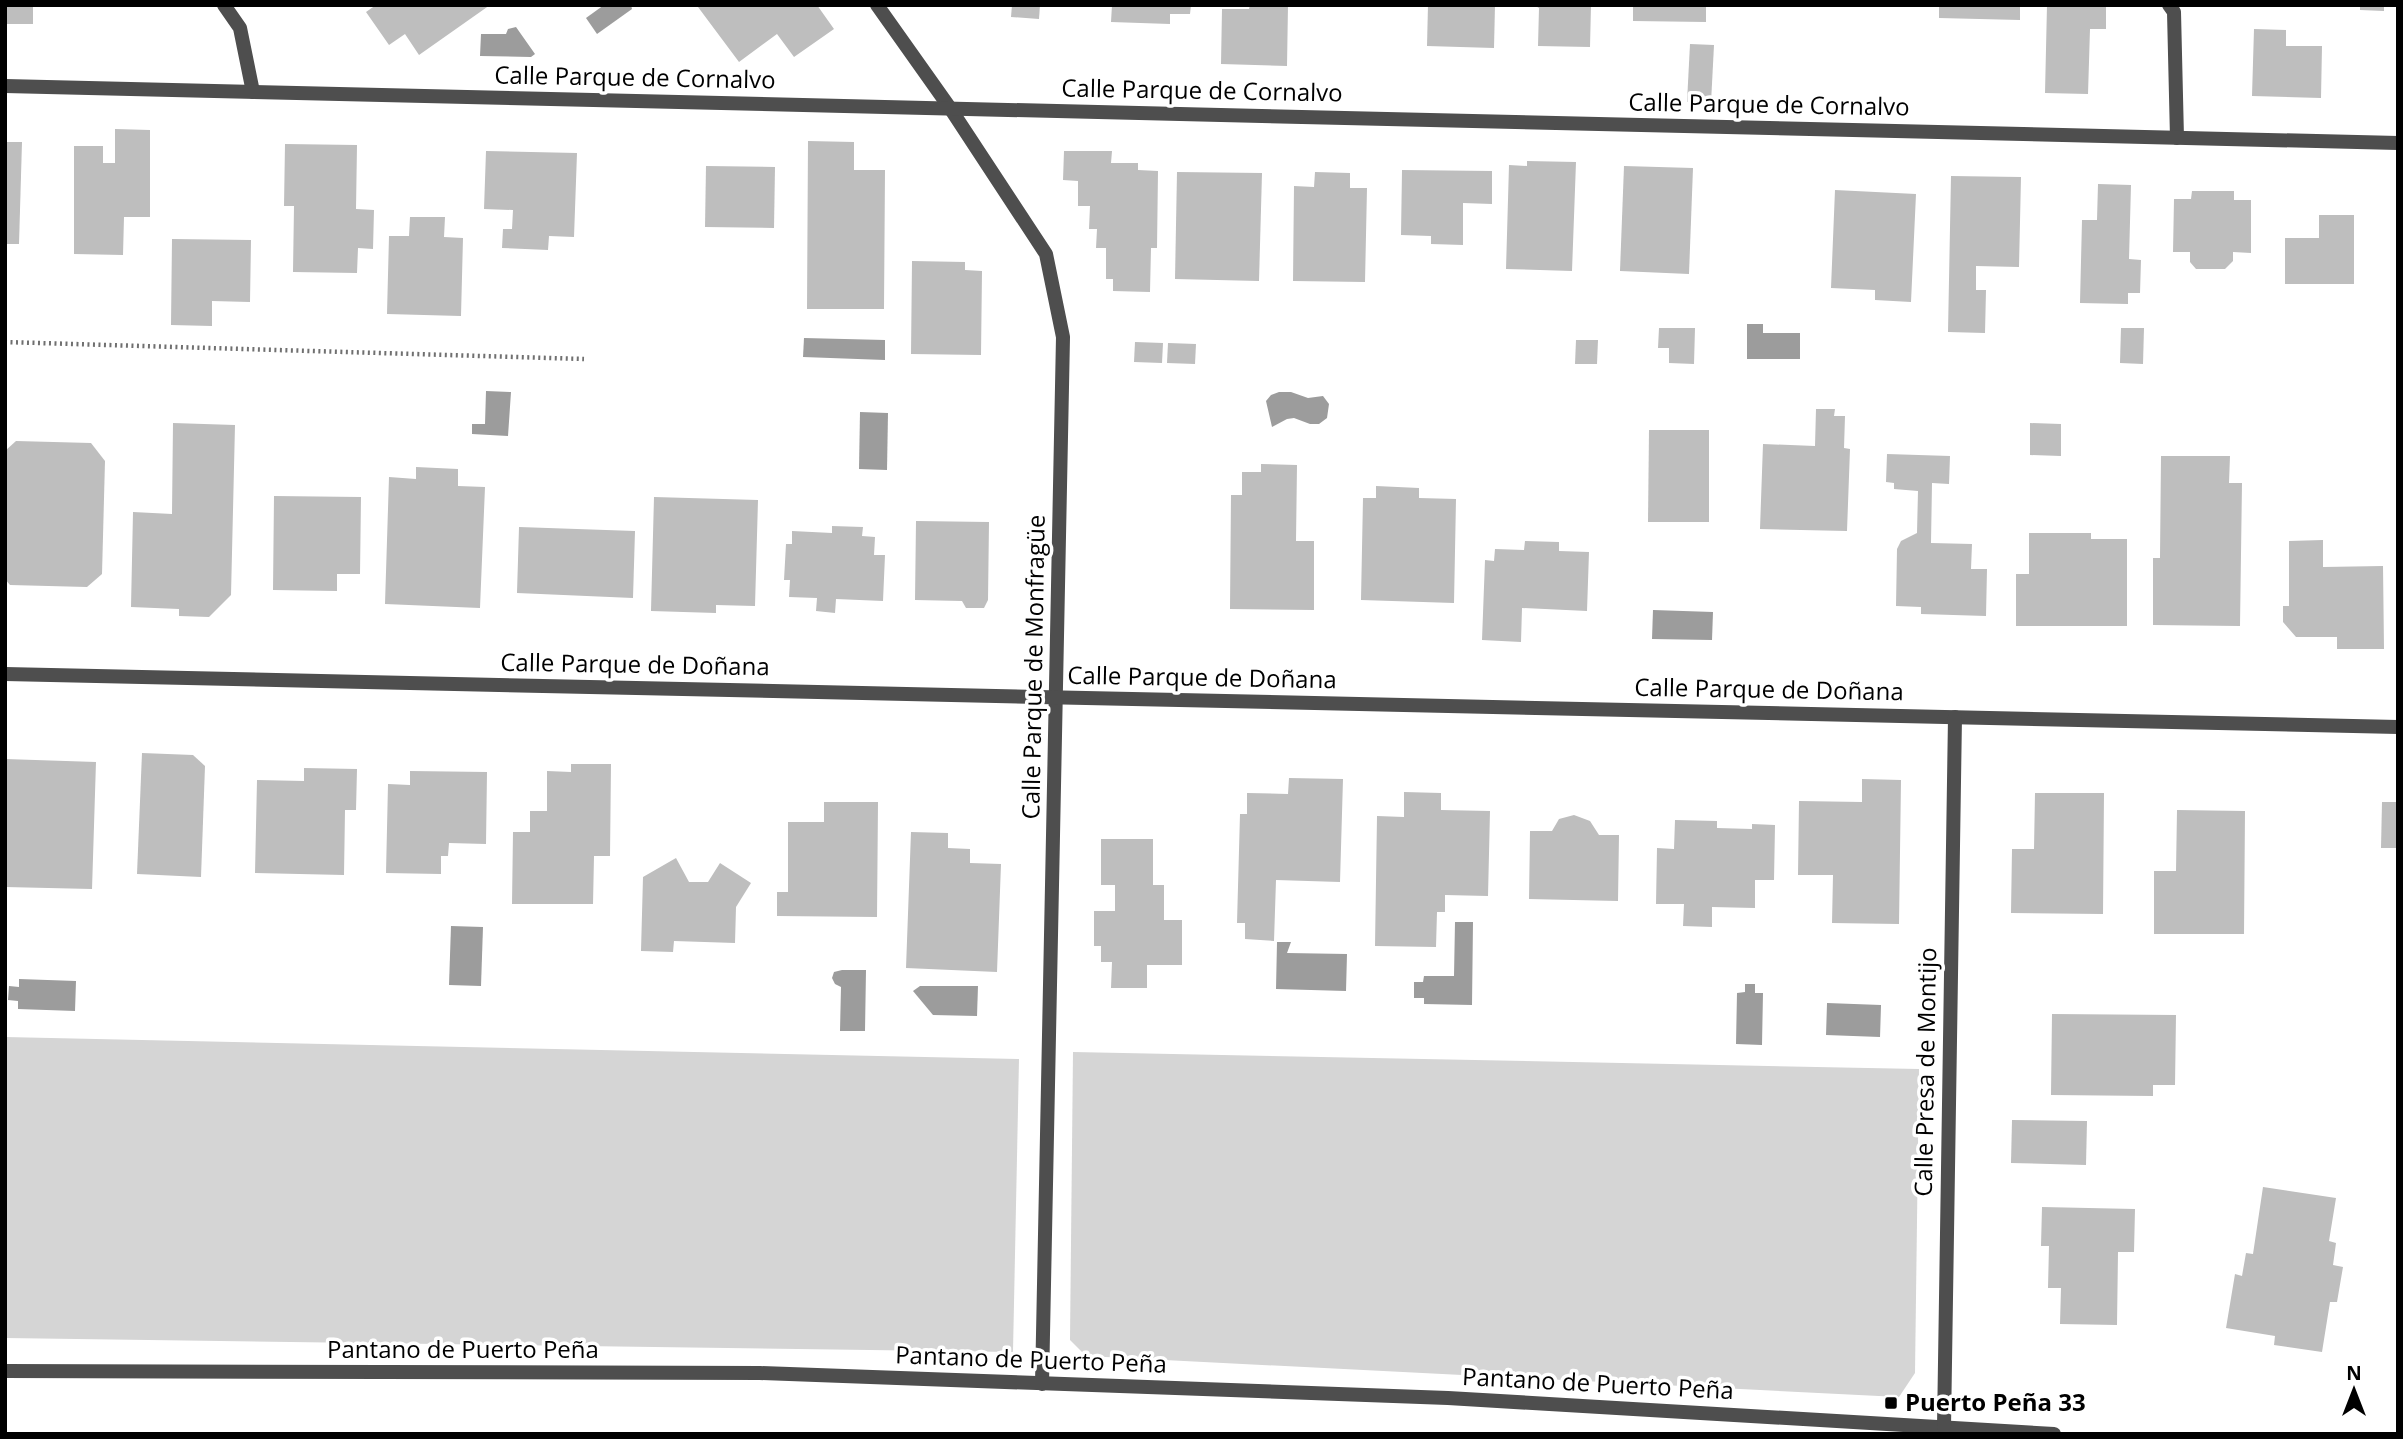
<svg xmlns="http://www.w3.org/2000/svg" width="2403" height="1439" font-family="'Open Sans',sans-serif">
<rect width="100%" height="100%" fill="#fff"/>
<g fill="#d5d5d5">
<polygon points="5,1037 1019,1059 1013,1352 5,1338"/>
<polygon points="1073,1052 1919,1069 1915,1373 1899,1397 1086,1356 1070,1340"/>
</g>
<g fill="#9c9c9c">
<polygon points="604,5 631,5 632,9 597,34 586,18"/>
<polygon points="516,27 535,54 531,57 480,56 481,34 506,34 508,29"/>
<polygon points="1747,324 1763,324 1763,333 1800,333 1800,359 1747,359"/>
<polygon points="804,338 885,340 885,360 803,357"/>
<polygon points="486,391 511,392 508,436 472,434 472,424 485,424"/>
<polygon points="1279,392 1291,392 1308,398 1323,396 1329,404 1327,418 1319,424 1310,424 1294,418 1287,419 1272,427 1266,401 1271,395"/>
<polygon points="860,412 888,413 887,470 859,469"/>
<polygon points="1653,610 1713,612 1712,640 1652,639"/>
<polygon points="1455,922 1473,922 1472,1005 1424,1004 1424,998 1414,998 1414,982 1423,982 1424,976 1454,976"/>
<polygon points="451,926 483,927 481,986 449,985"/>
<polygon points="1277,942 1291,942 1287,953 1347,954 1346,991 1276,989"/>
<polygon points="842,970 866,970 865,1031 840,1031 841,987 835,984 832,978 834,972"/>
<polygon points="19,979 76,981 75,1011 18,1009 18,1001 8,1000 9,986 19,987"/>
<polygon points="1745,984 1755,984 1755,993 1763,993 1762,1045 1736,1044 1737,993 1745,992"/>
<polygon points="920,986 978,986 977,1016 933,1015 913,991"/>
<polygon points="1827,1003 1881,1005 1880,1037 1826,1035"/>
</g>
<g fill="#bebebe">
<rect x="5" y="5" width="28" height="19"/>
<polygon points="376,5 490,5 419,55 405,34 389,45 366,12"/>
<polygon points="700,5 817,5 834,29 794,57 777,34 739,62 698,7"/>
<polygon points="1012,5 1040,5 1039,19 1011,17"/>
<polygon points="1112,5 1191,5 1190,14 1170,14 1170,24 1111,22"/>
<polygon points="1250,5 1288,5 1287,66 1221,64 1222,9 1249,9"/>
<polygon points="1428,5 1495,5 1494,48 1427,46"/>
<polygon points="1534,5 1591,5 1590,47 1538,46 1539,8"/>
<polygon points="1633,5 1706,5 1706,22 1633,21"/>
<polygon points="1939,5 2020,5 2020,20 1939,18"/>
<polygon points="2047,5 2106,5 2106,29 2090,29 2088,94 2045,93"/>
<polygon points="2360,5 2384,5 2384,11 2360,10"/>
<polygon points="2254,29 2286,30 2286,46 2322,46 2321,98 2252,96"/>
<polygon points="1690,44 1714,45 1711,103 1687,102"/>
<polygon points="115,129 150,130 150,217 124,217 123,255 74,254 74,146 103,146 103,163 115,163"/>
<polygon points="808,141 854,142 854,170 885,170 884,309 807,309"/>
<polygon points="5,142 22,142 19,244 5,244"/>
<polygon points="285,144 357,145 356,209 374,210 373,249 358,248 357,273 293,272 294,206 284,206"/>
<polygon points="486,151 577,153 574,237 549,236 548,250 502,248 503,229 512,229 513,210 484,209"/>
<polygon points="1064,151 1112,151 1111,163 1138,163 1138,170 1158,171 1157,248 1151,248 1150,292 1113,291 1113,279 1106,279 1106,248 1096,248 1097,229 1089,229 1090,206 1078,206 1078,181 1063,180"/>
<polygon points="1527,161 1576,162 1572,271 1506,269 1509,165 1527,166"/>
<polygon points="706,166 775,167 774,228 705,227"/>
<polygon points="1624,166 1693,168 1689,274 1620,271"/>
<polygon points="1402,170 1492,171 1492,204 1463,203 1463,245 1431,244 1431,236 1401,235"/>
<polygon points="1177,172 1262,173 1259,281 1175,279"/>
<polygon points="1315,172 1350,173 1350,188 1367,188 1365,282 1293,281 1294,186 1314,187"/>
<polygon points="1951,176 2021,177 2019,267 1976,266 1976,290 1986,290 1985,333 1948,332"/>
<polygon points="2098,184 2131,185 2129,259 2141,260 2140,293 2128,293 2128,304 2080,303 2082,220 2097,220"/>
<polygon points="1835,190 1916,194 1911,302 1875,300 1875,290 1831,288"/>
<polygon points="2192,191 2234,191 2234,200 2251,200 2251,253 2233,252 2233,261 2225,269 2196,269 2190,262 2190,252 2173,252 2174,199 2191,199"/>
<polygon points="2319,215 2354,215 2354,284 2285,284 2285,238 2319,238"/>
<polygon points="410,217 445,217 444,237 463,238 461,316 387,314 389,236 409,236"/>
<polygon points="172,239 251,240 250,302 212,301 212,326 171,325"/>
<polygon points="912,261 965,262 965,270 982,271 981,355 911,354"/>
<polygon points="1659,328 1695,328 1694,364 1669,363 1669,348 1658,348"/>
<polygon points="2121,328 2144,328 2143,364 2120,363"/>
<polygon points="1576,340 1598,340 1597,364 1575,364"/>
<polygon points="1135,342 1163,343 1162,363 1134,362"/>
<polygon points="1168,343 1196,344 1195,364 1167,363"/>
<polygon points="1816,409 1835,409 1834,416 1845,416 1844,448 1850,449 1847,531 1760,529 1763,444 1815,446"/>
<polygon points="173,423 235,425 231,595 209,617 179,616 179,609 131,607 133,512 172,514"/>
<polygon points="2030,423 2061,424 2061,456 2030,455"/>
<polygon points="1649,430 1709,430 1709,522 1648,522"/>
<polygon points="16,441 91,443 105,461 102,574 87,587 10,585 5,579 5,451"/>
<polygon points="1887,454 1950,456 1949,484 1932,483 1931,543 1972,544 1971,569 1987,569 1986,616 1921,614 1921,607 1896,606 1897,549 1901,541 1917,533 1918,491 1894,489 1894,483 1886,482"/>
<polygon points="2161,456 2230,456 2229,483 2242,483 2240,626 2153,625 2153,558 2160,558"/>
<polygon points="1261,464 1297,465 1296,541 1314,541 1314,610 1230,609 1231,495 1242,495 1242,472 1261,472"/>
<polygon points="416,467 458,469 458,486 485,487 480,608 385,604 389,477 416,479"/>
<polygon points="1376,486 1419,488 1419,498 1456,499 1454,603 1361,600 1363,498 1376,498"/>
<polygon points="274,496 361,497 360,574 337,574 337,591 273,590"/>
<polygon points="654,497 758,500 755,606 716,605 716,613 651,611"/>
<polygon points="916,521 989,522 988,600 984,608 966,608 962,601 915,600"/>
<polygon points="832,526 863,527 862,536 875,537 874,555 885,555 883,601 836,599 835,613 816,611 817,598 789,597 790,580 784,580 786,544 792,544 792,531 832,533"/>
<polygon points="519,527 635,531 633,598 517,593"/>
<polygon points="2029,533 2091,533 2091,539 2127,539 2127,626 2016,626 2016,574 2029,574"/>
<polygon points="2323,540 2323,567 2383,566 2384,649 2337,649 2337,637 2296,637 2283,622 2283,606 2289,606 2289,541"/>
<polygon points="1525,541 1559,542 1559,551 1589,552 1587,611 1522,608 1521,642 1482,640 1485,560 1494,561 1495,549 1524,550"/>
<polygon points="142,753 193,755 205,766 201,877 137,874"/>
<polygon points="5,759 96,762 92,889 5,887"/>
<polygon points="571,764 611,764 610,856 594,856 593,904 512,904 513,832 530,832 530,811 547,811 547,771 571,772"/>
<polygon points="304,768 357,769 356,810 345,810 344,875 255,873 257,780 304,781"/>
<polygon points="410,771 487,772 486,844 449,843 448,856 441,856 441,874 386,873 388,784 410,785"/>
<polygon points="1289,778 1343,779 1340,882 1276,880 1274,941 1245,939 1245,923 1237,923 1240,814 1247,814 1247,793 1288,794"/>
<polygon points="1862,779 1901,780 1899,924 1832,923 1833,875 1798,875 1799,801 1862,802"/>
<polygon points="1404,792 1441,793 1441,810 1490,811 1488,896 1445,895 1445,912 1437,912 1436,947 1375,946 1377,816 1404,817"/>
<polygon points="2035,793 2104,793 2103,914 2011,913 2012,849 2034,849"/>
<polygon points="824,802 878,802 877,917 777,916 777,892 788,892 788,822 824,822"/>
<polygon points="2382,802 2398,802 2398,848 2381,848"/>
<polygon points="2177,810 2245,811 2244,934 2154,934 2154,871 2176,871"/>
<polygon points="1574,815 1590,821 1599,835 1619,835 1618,901 1529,899 1530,831 1552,831 1559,819"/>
<polygon points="1675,820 1717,821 1717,828 1752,829 1752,824 1775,825 1774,880 1755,880 1755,908 1712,907 1712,927 1683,926 1684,904 1656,904 1657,848 1674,849"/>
<polygon points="911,832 948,833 948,848 970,849 970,863 1001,864 997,972 906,968"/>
<polygon points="1101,839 1153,839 1153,885 1164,885 1164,920 1182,920 1182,965 1147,965 1147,988 1111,988 1112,962 1101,962 1101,946 1094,946 1094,911 1115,911 1115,885 1101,885"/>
<polygon points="676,858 689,882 708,882 720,863 751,883 736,907 735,943 674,941 673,952 641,951 643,877"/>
<polygon points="2052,1014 2176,1015 2175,1085 2153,1085 2153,1096 2051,1095"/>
<polygon points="2012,1120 2087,1121 2086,1165 2011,1163"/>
<polygon points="2263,1187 2336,1198 2329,1241 2336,1243 2333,1265 2343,1267 2337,1302 2330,1302 2322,1352 2274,1345 2275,1336 2226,1328 2235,1274 2242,1276 2246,1253 2253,1254"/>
<polygon points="2042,1207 2135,1209 2134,1252 2118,1252 2117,1325 2060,1324 2061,1288 2048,1288 2049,1246 2041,1246"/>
</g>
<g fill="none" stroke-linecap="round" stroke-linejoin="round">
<polyline stroke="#707070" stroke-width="4.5" stroke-dasharray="2 3.5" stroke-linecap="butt" points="5,342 584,359"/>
<g stroke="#4e4e4e" stroke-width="14">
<polyline points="224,5 240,28 253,92"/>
<polyline points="877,5 950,108 1046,254 1063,337 1042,1384"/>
<polyline points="2169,5 2174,12 2177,138"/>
<polyline points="5,86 2398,143"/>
<polyline points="5,674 2398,727"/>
<polyline points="5,1371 760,1373 1448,1398 2054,1434"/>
<polyline points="1944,1427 1955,717"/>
</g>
</g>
<rect fill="#000" stroke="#fff" stroke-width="2.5" x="1884" y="1396" width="14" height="14" rx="3.5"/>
<g text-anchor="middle" stroke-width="7" stroke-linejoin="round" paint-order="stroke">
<g font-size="24" fill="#000" stroke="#fff">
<text transform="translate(635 78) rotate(1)" y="8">Calle Parque de Cornalvo</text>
<text transform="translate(1202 91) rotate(1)" y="8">Calle Parque de Cornalvo</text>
<text transform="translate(1769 105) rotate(1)" y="8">Calle Parque de Cornalvo</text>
<text transform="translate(635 665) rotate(1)" y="8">Calle Parque de Doñana</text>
<text transform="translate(1034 667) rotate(-89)" y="8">Calle Parque de Monfragüe</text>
<text transform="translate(1202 678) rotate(1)" y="8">Calle Parque de Doñana</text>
<text transform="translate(1769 690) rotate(1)" y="8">Calle Parque de Doñana</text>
<text transform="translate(1926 1072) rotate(-89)" y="8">Calle Presa de Montijo</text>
<text x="463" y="1358">Pantano de Puerto Peña</text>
<text transform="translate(1031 1360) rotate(2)" y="8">Pantano de Puerto Peña</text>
<text transform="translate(1598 1384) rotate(3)" y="8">Pantano de Puerto Peña</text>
</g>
<g font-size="24" font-weight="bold" fill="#000" stroke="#fff" text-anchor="start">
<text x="1905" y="1411">Puerto Peña 33</text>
</g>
</g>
<rect width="2403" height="1439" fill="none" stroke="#000000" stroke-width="14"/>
<g transform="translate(2354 1390)" stroke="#ffffff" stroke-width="5" paint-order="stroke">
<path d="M0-5L12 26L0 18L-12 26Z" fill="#000000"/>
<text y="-10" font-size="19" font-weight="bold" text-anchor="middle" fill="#000000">N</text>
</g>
</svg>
